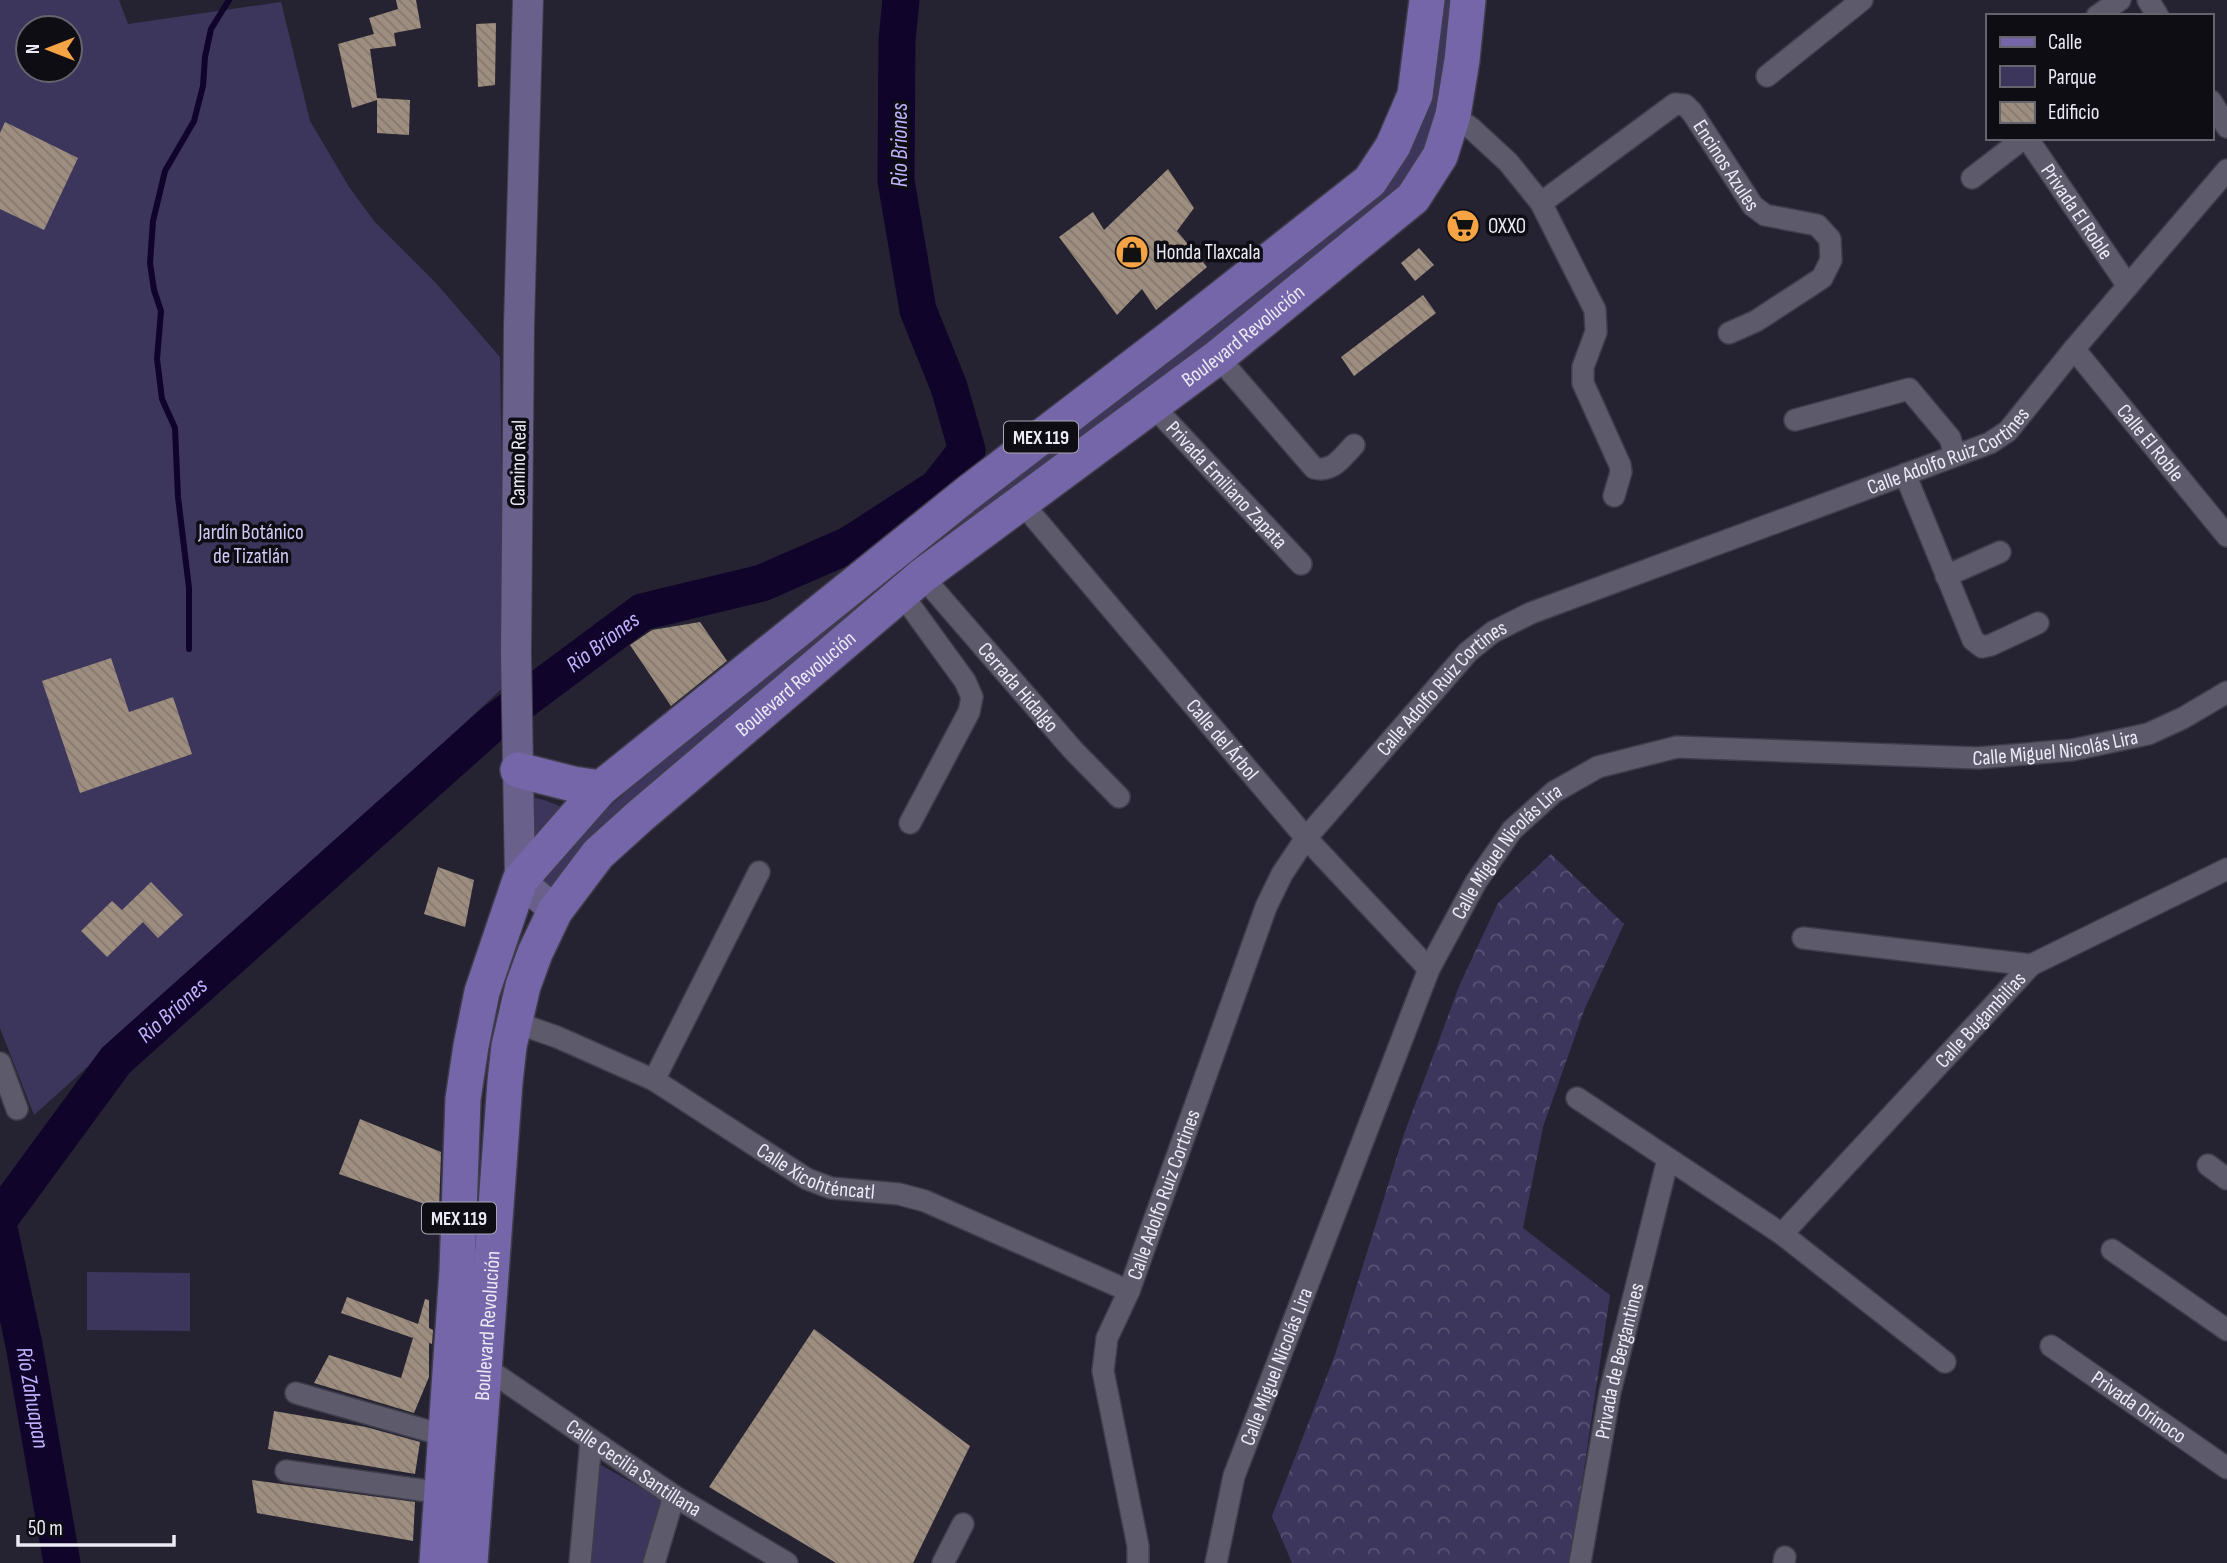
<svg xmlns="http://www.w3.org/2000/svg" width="2227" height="1563" font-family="'Sofia Sans Condensed',sans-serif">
<defs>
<pattern id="forest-crowns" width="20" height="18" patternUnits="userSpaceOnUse" patternTransform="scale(1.75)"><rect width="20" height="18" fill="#3d365c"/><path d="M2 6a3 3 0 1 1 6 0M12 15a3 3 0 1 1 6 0" fill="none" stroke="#595374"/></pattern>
<pattern id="building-back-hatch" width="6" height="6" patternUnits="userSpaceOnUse" patternTransform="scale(1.75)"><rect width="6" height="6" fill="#9e8e7f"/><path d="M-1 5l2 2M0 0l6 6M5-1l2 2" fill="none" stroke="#84786f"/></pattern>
</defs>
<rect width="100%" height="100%" fill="#252332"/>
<g fill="#3d365c" fill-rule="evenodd">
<path d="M0,0H119L128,24L281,2L310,121L349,187L374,221L435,282L500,357L505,650L511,680L310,867L34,1115L0,1028ZM28,28H70V70H28Z"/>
<polygon points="1442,0 1462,0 1456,59 1424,158 1396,200 927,564 914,546 1380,186"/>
<polygon points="874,580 890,596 555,899 535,880 580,833 626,792"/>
<polygon points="531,797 544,800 570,810 531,856"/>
<polygon points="87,1272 190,1273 190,1331 87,1330"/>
<polygon points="599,1464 661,1499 644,1563 590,1563"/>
</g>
<polygon fill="url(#forest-crowns)" points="1551,854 1624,924 1585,1008 1543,1127 1523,1228 1610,1295 1570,1563 1292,1563 1272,1516 1335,1355 1404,1134 1460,984 1498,903"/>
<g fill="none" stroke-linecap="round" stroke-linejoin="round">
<polyline stroke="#10042b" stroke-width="6" points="189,649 189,588 178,497 175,428 162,399 157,359 161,311 154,290 150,263 153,221 165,171 194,121 203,86 205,57 211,29 229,0"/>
<g stroke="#10042b" stroke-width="37">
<path id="s1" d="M0,1218L116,1060L493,723L642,612L762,583L849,545L937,488L967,450L949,387L918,310L896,181L897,40L901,0"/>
<path id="s2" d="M0,1233L24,1345L62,1563"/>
</g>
</g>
<g fill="url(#building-back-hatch)">
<polygon points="396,0 416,0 421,28 394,33 396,46 370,49 377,98 410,100 409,135 377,133 377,100 352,108 338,44 374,34 369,18 398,9"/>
<polygon points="496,23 495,85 478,87 476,24"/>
<polygon points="5,122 78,158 44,230 0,209 0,133"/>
<polygon points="1168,169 1194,208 1177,231 1207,267 1156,310 1142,289 1117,315 1059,237 1093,212 1104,230"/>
<polygon points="1419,248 1434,265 1415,281 1401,263"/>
<polygon points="1423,295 1436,313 1354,376 1341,357"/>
<polygon points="700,622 727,661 671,706 630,645 652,630"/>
<polygon points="111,658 129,712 173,697 192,754 80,793 42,681"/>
<polygon points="438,867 474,880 465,927 424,914"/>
<polygon points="151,882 183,915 158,938 143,922 107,957 81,931 112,901 122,910"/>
<polygon points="360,1119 441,1152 439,1209 339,1174"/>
<polygon points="347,1297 418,1324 425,1299 429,1300 429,1328 433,1330 432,1344 429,1343 429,1377 414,1413 314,1383 329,1355 401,1378 413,1338 341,1313"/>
<polygon points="814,1329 970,1446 913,1563 836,1563 709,1487"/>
<polygon points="274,1411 366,1427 420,1442 415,1474 268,1449"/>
<polygon points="252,1480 415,1502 413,1541 257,1513"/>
</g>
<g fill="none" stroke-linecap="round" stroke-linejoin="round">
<defs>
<g id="street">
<polyline points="2148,0 2158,16"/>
<polyline points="2097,16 2120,0"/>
<polyline points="1767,76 1862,0"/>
<polyline points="2211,101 2227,127"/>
<polyline points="1453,115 1471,128 1508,162 1541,203 1595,310 1596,332 1583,367 1583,383 1620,465 1621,472 1614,496"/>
<path id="s3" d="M2027,138L2128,286"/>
<polyline points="1972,178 2024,138"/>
<path id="s4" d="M1541,203L1675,104L1685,105L1692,112L1753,206L1765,215L1817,225L1830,239L1831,260L1822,278L1756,321L1729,333"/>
<path id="s5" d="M2074,349L2227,536"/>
<path d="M1218,357L1314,468C1333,473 1342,457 1354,445"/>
<path id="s6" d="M1153,406L1301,564"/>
<polyline points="1795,420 1909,389 1950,438 1955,455"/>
<polyline points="1905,474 1973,640 1982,647 1991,645 2038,623"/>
<path id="s7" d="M1022,503L1306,838L1429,969"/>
<path id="s8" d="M922,576L1073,750L1119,797"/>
<polyline points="1946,576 2000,552"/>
<polyline points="901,593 965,681 972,697 969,712 910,823"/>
<polyline points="1803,938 2031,965"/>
<path id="s9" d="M514,1022L557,1037L654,1080L807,1179L831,1188L899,1194L925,1201L1129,1291"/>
<polyline points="0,1063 17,1109"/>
<polyline points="654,1080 759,872"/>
<polyline points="1577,1098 1782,1234 1945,1362"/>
<polyline points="2208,1165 2227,1179"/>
<path id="s10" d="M1782,1234L2031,965L2227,869"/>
<polyline points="2112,1250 2227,1330"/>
<path id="s11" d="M2051,1346L2227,1468"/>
<path id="s12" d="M483,1366L674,1496L787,1563"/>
<polyline points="296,1393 446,1436"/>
<polyline points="286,1471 442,1493"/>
<polyline points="580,1563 591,1440"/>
<polyline points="654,1563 674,1496"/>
<polyline points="943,1563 963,1524"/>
<path id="s13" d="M1138,1563V1546L1103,1371L1107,1338L1129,1291L1266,907L1282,874L1306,838L1468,652L1493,632L1531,613L1990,443L2008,431L2074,349L2227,170"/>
<path id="s14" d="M1216,1563L1234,1476L1429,969L1476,882L1512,830L1554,792L1598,767L1677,747L1978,758L2072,750L2148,734L2183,718L2227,692"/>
<path id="s15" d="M1580,1563L1610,1392L1668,1159"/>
<polyline points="1784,1563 1785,1557"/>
</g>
<polyline id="secondary" points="528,0 519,326 516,652 520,880 555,911"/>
<g id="primary">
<polyline points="518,770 573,784 601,788"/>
<polyline points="437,1563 457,1271 463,1099 471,1046 482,992 520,880 601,788 968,493 1172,337 1370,181 1393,146 1415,95 1427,0"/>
<path id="s16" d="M470,1563L505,1082L509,1046L523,986L535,953L555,911L598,854L640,816L922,576L1218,357L1413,198L1440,156L1453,115L1462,60L1468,0"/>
</g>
</defs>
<use href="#street" stroke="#3f3d4a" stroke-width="24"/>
<use href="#secondary" stroke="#3f3d4a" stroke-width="32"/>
<use href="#primary" stroke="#3f3d4a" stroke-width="38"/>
<use href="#street" stroke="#5d5a6c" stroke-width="21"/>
<use href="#secondary" stroke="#69608b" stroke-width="30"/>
<use href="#primary" stroke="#7466a9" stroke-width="35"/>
</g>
<defs>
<symbol id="supermarket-disc" viewBox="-11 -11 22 22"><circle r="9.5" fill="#f4a345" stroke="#0e0d14"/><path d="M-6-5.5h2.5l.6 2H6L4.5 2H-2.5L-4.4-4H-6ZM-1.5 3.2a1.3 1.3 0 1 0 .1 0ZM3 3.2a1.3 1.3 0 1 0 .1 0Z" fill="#111"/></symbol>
<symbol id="shop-disc" viewBox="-11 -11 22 22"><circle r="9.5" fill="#f4a345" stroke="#0e0d14"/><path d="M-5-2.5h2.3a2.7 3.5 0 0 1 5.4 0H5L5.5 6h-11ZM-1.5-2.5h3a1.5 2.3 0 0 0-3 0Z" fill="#111"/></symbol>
</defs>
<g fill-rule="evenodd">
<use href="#supermarket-disc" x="1444" y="207" width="38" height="38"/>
<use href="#shop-disc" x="1113" y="233" width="38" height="38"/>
</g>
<g text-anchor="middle" stroke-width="7" stroke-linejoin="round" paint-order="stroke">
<g fill="#0e0d14" stroke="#a9a8b2" stroke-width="2">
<rect x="1004" y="421.5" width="74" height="31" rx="5"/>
<rect x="422" y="1202.5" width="74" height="31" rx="5"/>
</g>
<g font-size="19" font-weight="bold" fill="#ebeaf5">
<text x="1041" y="444">MEX 119</text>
<text x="459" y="1225">MEX 119</text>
</g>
<g font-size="21" fill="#ebeaf5" stroke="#0e0d14">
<text dy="7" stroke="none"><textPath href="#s4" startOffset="250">Encinos Azules</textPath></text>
<text dy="7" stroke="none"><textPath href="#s3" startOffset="89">Privada El Roble</textPath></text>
<text dy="7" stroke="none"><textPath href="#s16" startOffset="1561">Boulevard Revolución</textPath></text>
<text dy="7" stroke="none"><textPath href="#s5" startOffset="121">Calle El Roble</textPath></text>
<text dy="7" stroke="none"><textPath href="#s13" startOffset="1538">Calle Adolfo Ruiz Cortines</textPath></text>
<text transform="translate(518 463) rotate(-89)" y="7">Camino Real</text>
<text dy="7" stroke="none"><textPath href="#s6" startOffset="108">Privada Emiliano Zapata</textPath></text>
<text dy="7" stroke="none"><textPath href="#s16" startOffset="994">Boulevard Revolución</textPath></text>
<text dy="7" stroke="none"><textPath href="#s8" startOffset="147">Cerrada Hidalgo</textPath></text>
<text dy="7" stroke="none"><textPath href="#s13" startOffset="971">Calle Adolfo Ruiz Cortines</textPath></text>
<text dy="7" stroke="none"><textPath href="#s7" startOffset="310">Calle del Árbol</textPath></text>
<text dy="7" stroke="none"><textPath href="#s14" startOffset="1362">Calle Miguel Nicolás Lira</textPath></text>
<text dy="7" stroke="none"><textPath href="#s14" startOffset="774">Calle Miguel Nicolás Lira</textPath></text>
<text dy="7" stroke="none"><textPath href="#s10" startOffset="292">Calle Bugambilias</textPath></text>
<text dy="7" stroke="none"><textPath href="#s9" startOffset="340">Calle Xicohténcatl</textPath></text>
<text dy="7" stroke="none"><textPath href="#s13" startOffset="383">Calle Adolfo Ruiz Cortines</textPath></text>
<text dy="7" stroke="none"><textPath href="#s16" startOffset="238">Boulevard Revolución</textPath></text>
<text dy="7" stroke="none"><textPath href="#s15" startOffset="206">Privada de Bergantines</textPath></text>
<text dy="7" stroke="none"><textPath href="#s14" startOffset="206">Calle Miguel Nicolás Lira</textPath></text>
<text dy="7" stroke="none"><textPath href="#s11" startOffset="107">Privada Orinoco</textPath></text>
<text dy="7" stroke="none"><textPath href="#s12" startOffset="182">Calle Cecilia Santillana</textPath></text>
</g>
<g font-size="21" fill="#ebeaf5" stroke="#0e0d14" text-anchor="start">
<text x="1488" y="233">OXXO</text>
<text x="1156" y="259">Honda Tlaxcala</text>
</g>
<g font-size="21" fill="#d0caf7" stroke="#0e0d14">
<text x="251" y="539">Jardín Botánico<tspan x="251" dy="24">de Tizatlán</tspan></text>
</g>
<g font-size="23" font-style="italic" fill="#bfb2fd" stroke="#0e0d14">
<text transform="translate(899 145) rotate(-90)" y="8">Rio Briones</text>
<text dy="8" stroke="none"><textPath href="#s1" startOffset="838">Rio Briones</textPath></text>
<text dy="8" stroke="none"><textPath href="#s1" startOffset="271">Rio Briones</textPath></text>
<text dy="8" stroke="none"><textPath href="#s2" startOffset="168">Río Zahuapan</textPath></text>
</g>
</g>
<rect x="1986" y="14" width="228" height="126" fill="#0e0d14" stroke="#66656e" stroke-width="2"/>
<rect x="2000" y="37" width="35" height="10" fill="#7466a9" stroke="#66656e" stroke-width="2"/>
<text x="2048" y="49" font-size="21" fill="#ebeaf5">Calle</text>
<rect x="2000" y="66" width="35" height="21" fill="#3d365c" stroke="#66656e" stroke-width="2"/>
<text x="2048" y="84" font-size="21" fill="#ebeaf5">Parque</text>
<rect x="2000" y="102" width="35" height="21" fill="url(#building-back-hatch)" stroke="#66656e" stroke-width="2"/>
<text x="2048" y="119" font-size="21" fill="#ebeaf5">Edificio</text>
<g transform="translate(49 49) rotate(270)"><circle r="33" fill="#0e0d14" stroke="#66656e" stroke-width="2"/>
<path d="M0-5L12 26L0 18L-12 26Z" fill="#f4a345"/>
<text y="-10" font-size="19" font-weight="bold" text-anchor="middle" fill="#ebeaf5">N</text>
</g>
<path d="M18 1535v10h156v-10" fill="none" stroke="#ebeaf5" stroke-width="3.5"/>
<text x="28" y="1535" font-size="21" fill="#ebeaf5" stroke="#0e0d14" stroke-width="5" paint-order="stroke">50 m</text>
</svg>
